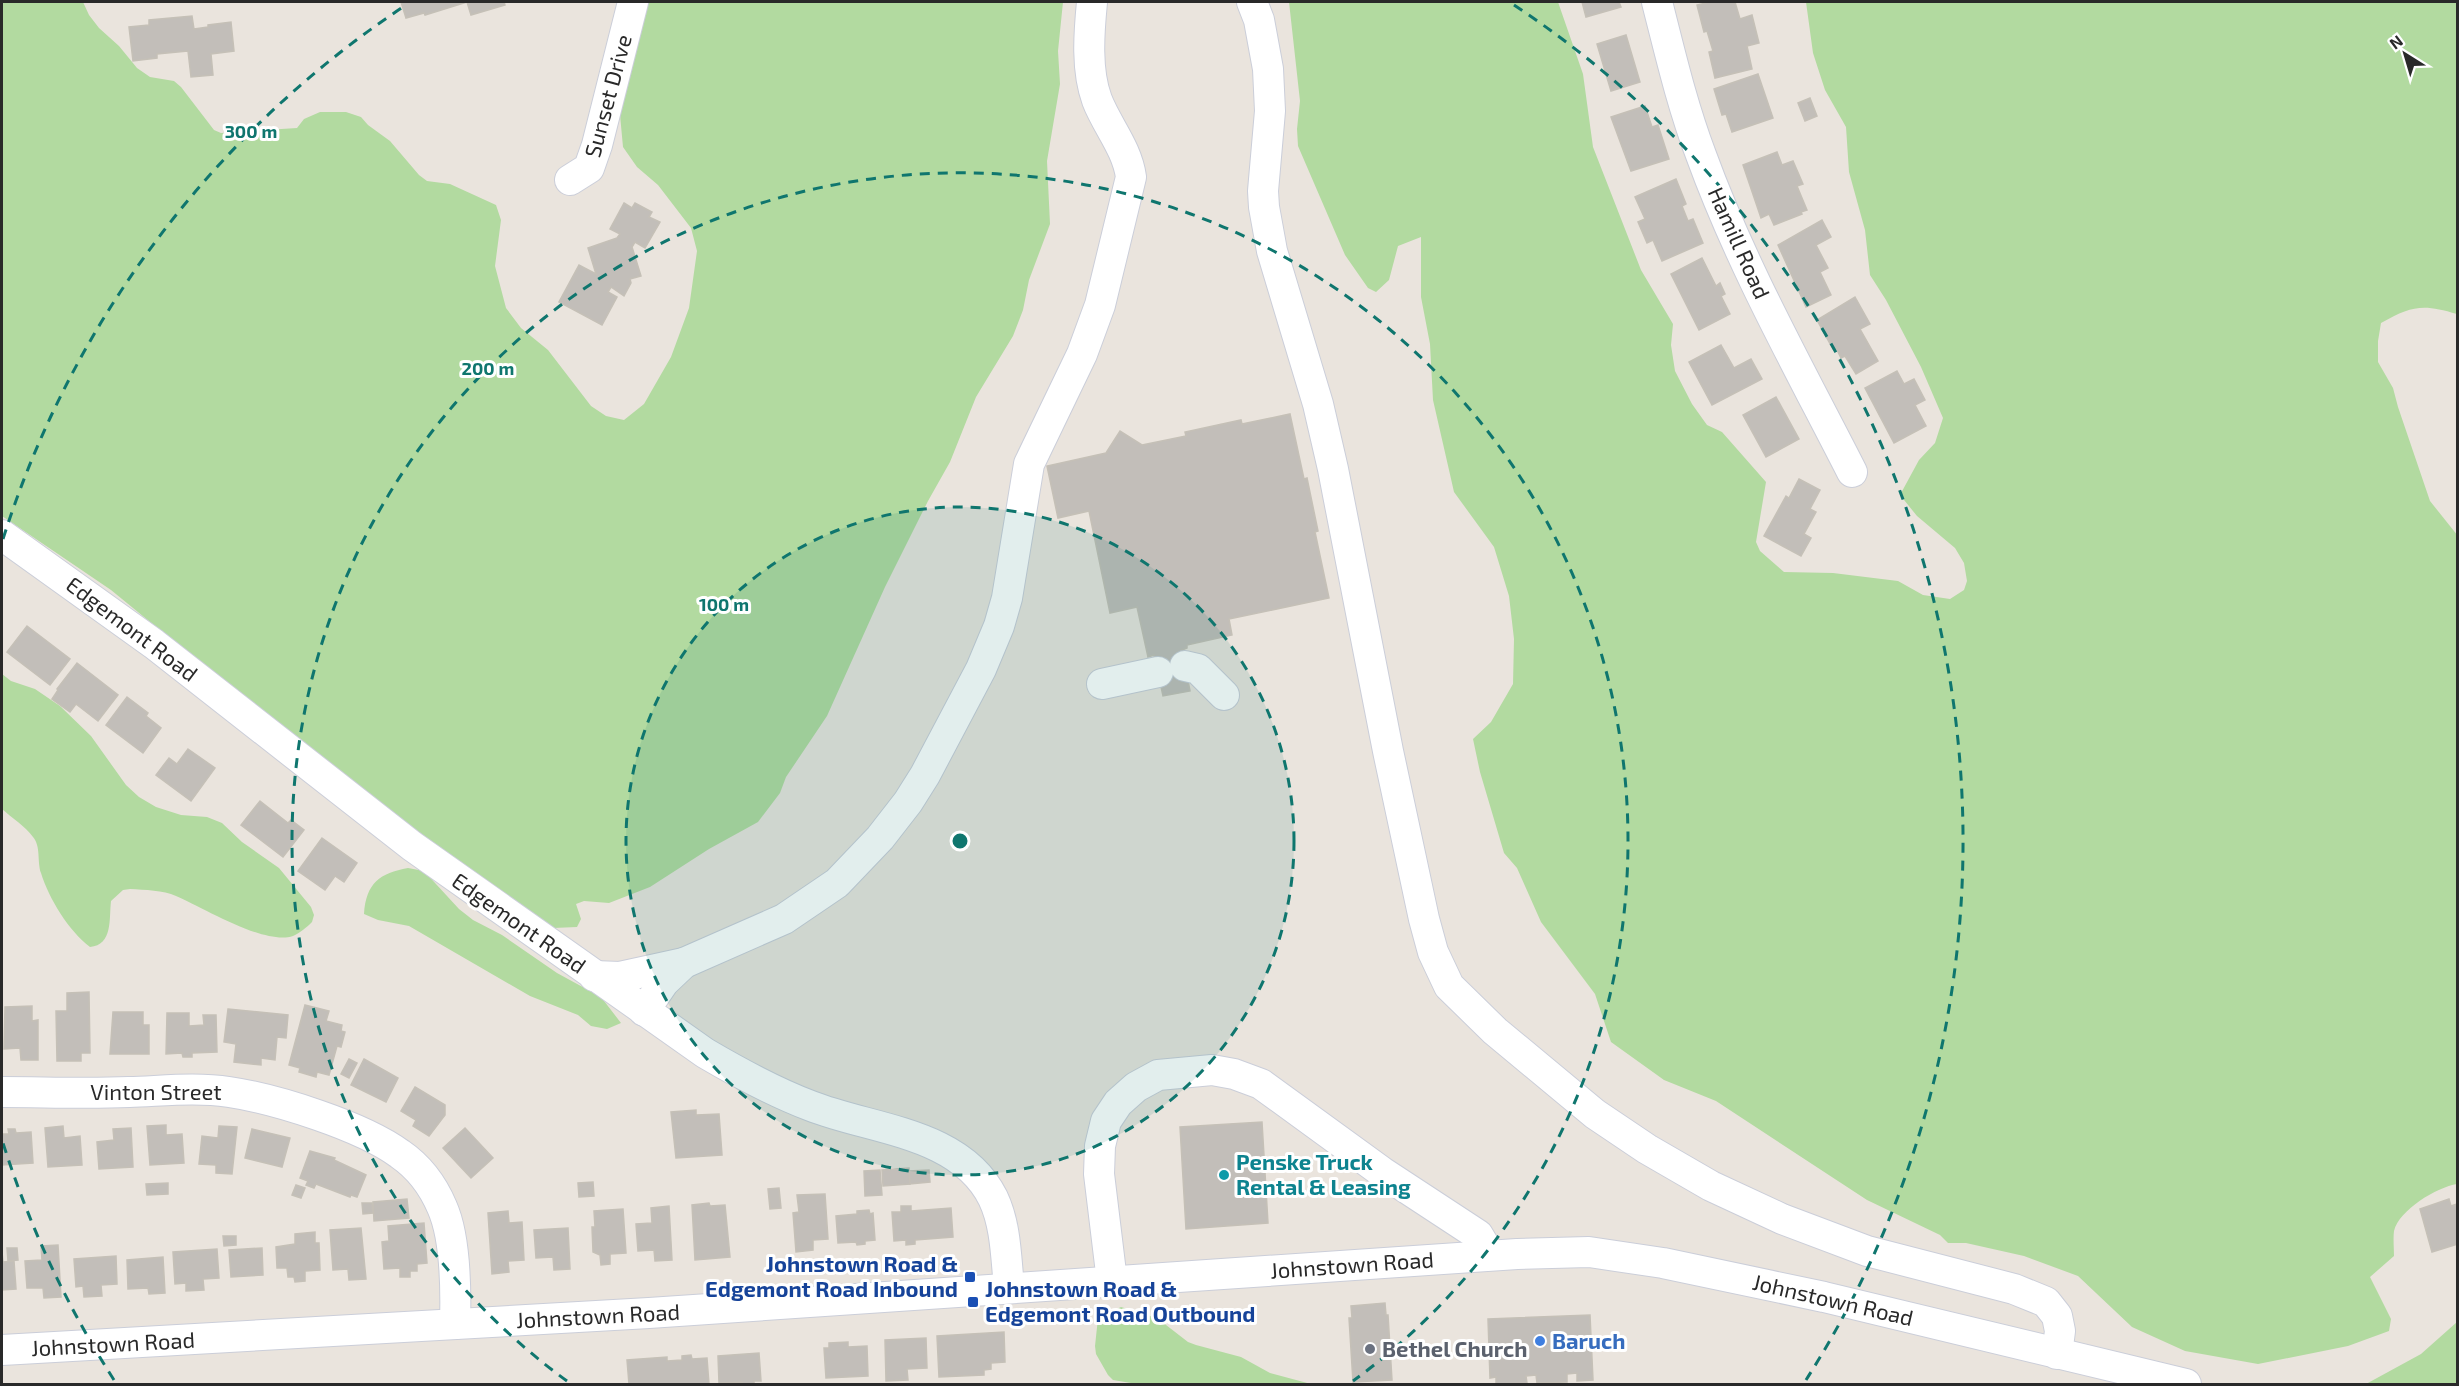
<svg xmlns="http://www.w3.org/2000/svg" width="2459" height="1386" font-family="'Exo 2',sans-serif">
<rect width="100%" height="100%" fill="#eae4dd"/>
<g fill="#b2daa0">
<polygon points="2,2 83,2 89,15 99,28 119,46 137,68 150,77 174,81 181,87 214,130 221,133 297,128 304,119 320,112 346,112 361,117 368,125 390,141 419,175 427,181 450,184 496,205 501,220 495,266 506,308 521,328 548,350 591,406 606,416 624,420 644,404 671,357 689,308 697,251 691,228 658,185 637,167 623,147 619,104 638,28 649,2 1063,2 1058,51 1060,84 1047,161 1050,224 1029,280 1023,310 1013,336 976,397 950,462 928,501 885,587 827,716 786,777 780,793 758,822 709,849 650,887 609,903 584,901 576,904 581,919 577,927 553,928 475,877 280,728 111,590 2,516"/>
<path d="M1289,2H1558L1583,74L1593,147L1641,270L1673,324L1671,345L1675,371L1692,404L1707,425L1722,432L1766,482L1756,542L1760,551L1784,572L1833,573L1898,581L1923,595L1950,599L1964,590L1967,581L1964,563L1955,548L1917,516L1900,495L1919,460L1935,443L1943,418L1921,367L1886,300L1870,275L1865,230L1849,172L1846,127L1825,90L1813,53L1806,2H2457V314C2424,304 2412,305 2381,323L2378,341V362L2393,388L2398,407L2430,501L2458,536L2457,1184C2437,1187 2399,1210 2394,1231C2393,1239 2394,1248 2394,1256L2370,1277L2391,1319L2389,1331L2348,1346L2258,1364L2185,1351L2132,1327L2078,1276L2024,1256L1966,1243H1948L1940,1235L1867,1200L1716,1101L1664,1080L1611,1042L1595,994L1541,922L1517,868L1504,853L1480,772L1473,739L1491,722L1513,684L1514,639L1509,596L1494,547L1454,492L1449,470L1433,400L1430,344L1421,297V237L1398,246L1389,280L1376,292L1368,288L1345,255L1298,146L1297,129L1300,101Z"/>
<path d="M2,674L11,681L35,689L60,706L91,736L126,785L139,797L156,807L181,815L207,817L222,823L242,842L279,868L311,907L314,915L312,922C307,927 300,933 293,936C265,946 202,907 176,896C163,890 145,890 130,889L123,890L111,901C109,919 113,945 90,947C69,931 49,899 41,873C37,862 41,846 33,837C25,826 12,818 2,809Z"/>
<path d="M408,868L424,871L459,909L473,920L502,935L557,973L601,997L621,1023L607,1029L591,1026L578,1015L530,996L409,926L378,920L364,914C366,883 380,873 408,868Z"/>
<polygon points="1121,1307 1157,1318 1188,1342 1196,1345 1241,1357 1270,1373 1311,1384 1137,1384 1113,1380 1108,1375 1096,1354 1095,1346 1098,1318"/>
<polygon points="2457,1322 2457,1384 2366,1384 2421,1354"/>
</g>
<g fill="#c2beb9" stroke="#c5c0b7" stroke-width="1.5">
<polygon points="401,2 504,2 505,5 471,15 467,2 425,15 424,13 406,18"/>
<polygon points="1582,2 1619,2 1621,7 1586,17"/>
<polygon points="1710,2 1735,2 1740,19 1752,15 1759,43 1747,46 1752,69 1715,78 1709,52 1713,51 1707,31 1704,32 1697,5"/>
<polygon points="192,16 194,29 208,27 208,25 231,22 234,51 211,54 213,75 191,77 188,51 157,54 157,58 133,61 129,27 149,25 149,20"/>
<polygon points="1626,35 1640,82 1611,91 1597,44"/>
<polygon points="1758,74 1773,118 1732,132 1726,114 1722,115 1714,89"/>
<polygon points="1810,98 1817,116 1805,121 1798,103"/>
<polygon points="1645,106 1652,127 1658,125 1669,159 1631,171 1611,117"/>
<polygon points="1777,152 1782,165 1793,161 1803,184 1797,186 1807,210 1801,212 1802,214 1774,225 1769,214 1761,218 1743,165"/>
<polygon points="1676,179 1686,204 1682,206 1688,221 1693,219 1703,243 1662,261 1653,240 1647,243 1638,222 1645,219 1635,197"/>
<polygon points="624,203 632,208 635,203 652,212 649,217 660,222 645,248 635,242 632,247 641,276 630,279 631,283 624,296 611,287 608,292 617,297 602,325 559,302 579,265 596,274 588,248 617,238 620,234 610,229"/>
<polygon points="1822,220 1831,237 1816,245 1828,268 1820,272 1831,295 1806,307 1778,245"/>
<polygon points="1702,258 1716,286 1720,283 1725,294 1721,296 1730,314 1699,330 1671,274"/>
<polygon points="1855,297 1870,324 1860,329 1878,361 1856,374 1845,356 1841,358 1836,348 1833,349 1817,320"/>
<polygon points="1721,345 1734,368 1751,359 1762,379 1712,405 1689,362"/>
<polygon points="1897,371 1904,384 1914,379 1925,400 1915,405 1926,426 1894,443 1865,388"/>
<polygon points="1776,397 1799,439 1766,457 1743,415"/>
<polygon points="1290,414 1304,479 1307,478 1318,531 1315,532 1329,598 1229,619 1232,635 1187,645 1187,648 1182,650 1190,691 1163,696 1154,655 1148,657 1137,607 1110,613 1089,511 1058,518 1047,466 1106,453 1120,431 1142,445 1186,436 1185,432 1241,420 1242,424"/>
<polygon points="1799,479 1820,490 1810,509 1816,512 1804,534 1811,538 1801,556 1764,536 1786,496 1789,498"/>
<polygon points="27,626 70,659 50,685 7,652"/>
<polygon points="77,663 118,695 98,721 76,704 70,712 52,699 58,690 57,689"/>
<polygon points="127,697 148,713 146,716 161,728 143,753 106,725"/>
<polygon points="188,749 215,768 191,801 156,775 169,758 177,764"/>
<polygon points="260,801 288,823 291,820 304,830 283,857 241,825"/>
<polygon points="322,838 357,863 344,882 335,876 325,890 298,871"/>
<polygon points="89,992 90,1053 81,1053 81,1061 57,1061 56,1011 67,1011 67,993"/>
<polygon points="305,1005 329,1011 326,1021 342,1025 341,1031 345,1032 341,1047 337,1046 329,1075 317,1072 316,1077 299,1072 300,1068 289,1065"/>
<polygon points="32,1006 32,1021 38,1020 38,1060 21,1060 20,1048 4,1049 5,1007"/>
<polygon points="228,1009 288,1015 286,1038 277,1037 275,1060 261,1058 261,1065 234,1062 236,1044 224,1042"/>
<polygon points="113,1012 143,1012 143,1025 149,1025 149,1054 110,1054"/>
<polygon points="167,1013 189,1013 189,1026 204,1025 203,1015 216,1015 217,1052 192,1053 192,1057 183,1057 182,1053 166,1054"/>
<polygon points="349,1059 357,1063 349,1078 341,1074"/>
<polygon points="364,1059 398,1078 386,1102 351,1085"/>
<polygon points="415,1087 445,1105 445,1115 429,1136 413,1126 416,1120 401,1111"/>
<polygon points="696,1110 696,1115 719,1114 722,1155 676,1158 671,1112"/>
<polygon points="1262,1122 1268,1223 1186,1229 1180,1127"/>
<polygon points="166,1125 166,1135 182,1134 184,1163 150,1165 147,1126"/>
<polygon points="63,1126 64,1138 80,1136 82,1165 48,1167 45,1128"/>
<polygon points="219,1126 237,1127 232,1174 216,1173 216,1165 199,1164 202,1136 218,1138"/>
<polygon points="131,1128 133,1167 99,1169 97,1142 114,1140 113,1129"/>
<polygon points="465,1128 493,1158 471,1178 443,1148"/>
<polygon points="8,1129 15,1129 16,1133 31,1132 33,1163 2,1165 2,1134 9,1134"/>
<polygon points="252,1129 290,1138 282,1167 245,1158"/>
<polygon points="310,1151 335,1158 334,1160 366,1175 357,1197 351,1195 350,1197 316,1184 314,1188 306,1185 308,1181 300,1178"/>
<polygon points="909,1168 910,1184 883,1186 882,1170"/>
<polygon points="880,1170 882,1195 865,1196 864,1171"/>
<polygon points="929,1170 930,1182 910,1184 909,1171"/>
<polygon points="593,1182 594,1196 579,1197 578,1183"/>
<polygon points="168,1183 168,1194 147,1195 146,1184"/>
<polygon points="296,1185 305,1188 301,1198 292,1195"/>
<polygon points="779,1188 781,1208 770,1209 768,1189"/>
<polygon points="825,1194 828,1239 813,1240 813,1250 796,1252 793,1213 799,1212 797,1195"/>
<polygon points="407,1199 409,1218 374,1221 373,1202"/>
<polygon points="2449,1199 2451,1206 2457,1204 2458,1207 2458,1244 2432,1252 2420,1209"/>
<polygon points="362,1203 372,1203 373,1213 363,1214"/>
<polygon points="709,1203 710,1206 725,1205 730,1257 695,1260 692,1205"/>
<polygon points="669,1206 672,1260 655,1261 654,1250 638,1251 636,1224 652,1223 651,1208"/>
<polygon points="901,1206 911,1206 911,1211 951,1208 953,1237 915,1240 915,1244 906,1245 906,1240 894,1241 892,1212 901,1212"/>
<polygon points="623,1209 626,1253 610,1254 610,1264 601,1265 600,1255 593,1252 592,1227 595,1227 594,1211"/>
<polygon points="869,1210 870,1214 873,1213 875,1240 865,1241 865,1244 857,1245 856,1242 838,1243 836,1216 857,1214 857,1211"/>
<polygon points="508,1211 509,1223 522,1222 524,1260 508,1261 509,1272 492,1274 488,1213"/>
<polygon points="424,1223 427,1263 417,1264 417,1271 410,1271 410,1277 400,1277 400,1268 384,1269 382,1242 389,1241 388,1226"/>
<polygon points="361,1228 366,1279 349,1280 348,1269 333,1270 330,1230"/>
<polygon points="568,1228 570,1269 554,1270 553,1257 536,1258 534,1230"/>
<polygon points="315,1232 315,1243 319,1243 320,1270 305,1271 305,1281 295,1282 294,1277 288,1277 287,1268 277,1268 276,1247 295,1244 295,1234"/>
<polygon points="223,1236 236,1236 236,1245 224,1246"/>
<polygon points="58,1245 61,1297 44,1298 43,1288 27,1288 25,1261 42,1260 41,1246"/>
<polygon points="7,1248 17,1248 18,1260 8,1261"/>
<polygon points="262,1248 263,1275 231,1277 229,1250"/>
<polygon points="217,1249 219,1278 203,1279 204,1290 186,1291 186,1283 175,1284 173,1252"/>
<polygon points="2,1252 3,1262 14,1261 16,1289 2,1290"/>
<polygon points="116,1256 117,1284 101,1285 102,1296 84,1297 83,1286 76,1287 74,1259"/>
<polygon points="163,1257 165,1293 149,1294 148,1288 128,1289 127,1260"/>
<polygon points="1385,1303 1386,1315 1388,1315 1392,1380 1353,1382 1349,1318 1352,1318 1351,1306"/>
<polygon points="1590,1315 1593,1380 1577,1381 1577,1373 1567,1374 1567,1382 1537,1383 1536,1375 1526,1376 1527,1383 1496,1384 1496,1377 1490,1378 1488,1319"/>
<polygon points="1004,1332 1005,1362 991,1363 991,1369 984,1370 984,1375 939,1377 937,1336"/>
<polygon points="926,1338 927,1368 907,1369 908,1380 886,1381 885,1340"/>
<polygon points="848,1342 848,1347 867,1346 868,1376 826,1378 824,1348 829,1348 829,1343"/>
<polygon points="759,1353 761,1381 754,1381 754,1384 743,1384 742,1382 719,1383 718,1356"/>
<polygon points="691,1355 692,1359 707,1358 709,1384 629,1384 627,1360 667,1357 667,1361 682,1360 682,1356"/>
</g>
<g fill="none" stroke-linecap="round" stroke-linejoin="round">
<defs>
<g id="minor">
<polyline points="1252,2 1259,20 1268,69 1270,111 1263,191 1264,207 1272,251 1318,404 1333,469 1388,751 1424,919 1433,952 1449,986 1495,1031 1595,1114 1647,1149 1711,1186 1782,1219 1867,1251 2014,1289 2046,1302 2057,1316 2060,1331 2057,1354"/>
<path d="M1657,2C1670,53 1682,105 1701,155C1741,265 1799,368 1852,472"/>
<polyline points="570,180 589,168 597,145 633,2"/>
<path d="M2,535L154,644L412,846L705,1053C739,1073 774,1092 811,1106C872,1130 960,1132 993,1198C1006,1225 1006,1258 1009,1287"/>
<polyline points="1185,666 1198,669 1224,695"/>
<polyline points="1102,684 1158,672"/>
<polyline points="594,976 620,977 684,963"/>
<path d="M644,1011L664,982L684,963L784,919L837,883L880,838L908,802L925,775L981,669L999,626L1007,598L1029,464L1082,354L1100,305L1131,177C1127,148 1107,126 1097,100C1086,70 1089,33 1092,2"/>
<path d="M2,1092C44,1092 87,1094 129,1092C163,1091 196,1087 229,1092C276,1099 362,1126 400,1154C419,1167 433,1186 442,1207C456,1238 456,1290 455,1324"/>
<polyline points="1112,1281 1099,1174 1100,1146 1106,1121 1118,1103 1136,1087 1158,1075 1212,1070 1234,1074 1261,1084 1382,1172 1478,1235 1490,1255"/>
<polyline points="2,1350 649,1313 1517,1254 1589,1252 1663,1263 1824,1297 2186,1384"/>
</g>
</defs>
<use href="#minor" stroke="#cbced9" stroke-width="32"/>
<use href="#minor" stroke="#fff" stroke-width="30"/>
</g>
<circle cx="960" cy="841" r="334" fill="#0f766e" fill-opacity=".12"/>
<g fill="none" stroke="#0f766e" stroke-width="3" stroke-dasharray="10 8">
<circle cx="960" cy="841" r="334"/>
<path d="M567 1381A668 668 0 1 1 1353 1381"/>
<path d="M114 1380A1003 1003 0 0 1 3 1143M3 539A1003 1003 0 0 1 406 5M1514 5A1003 1003 0 0 1 1806 1380"/>
</g>
<circle fill="#0f9aa8" stroke="#fff" stroke-width="2" cx="1224" cy="1175" r="6"/>
<g fill="#1a4fb4" stroke="#fff" stroke-width="2">
<rect x="964" y="1271" width="12" height="12" rx="3"/>
<rect x="967" y="1296" width="12" height="12" rx="3"/>
</g>
<circle fill="#3f7fe0" stroke="#fff" stroke-width="2" cx="1540" cy="1341" r="6"/>
<circle fill="#6b7280" stroke="#fff" stroke-width="2" cx="1370" cy="1349" r="6"/>
<g text-anchor="middle" stroke-width="6" stroke-linejoin="round" paint-order="stroke">
<g font-size="22" fill="#292929" stroke="#fff">
<text transform="translate(608 96) rotate(-75)" y="8">Sunset Drive</text>
<text transform="translate(1739 243) rotate(66)" y="8">Hamill Road</text>
<text transform="translate(132 629) rotate(37)" y="8">Edgemont Road</text>
<text transform="translate(519 923) rotate(35)" y="8">Edgemont Road</text>
<text x="156" y="1100">Vinton Street</text>
<text transform="translate(1352 1265) rotate(-4)" y="8">Johnstown Road</text>
<text transform="translate(1833 1300) rotate(13)" y="8">Johnstown Road</text>
<text transform="translate(598 1316) rotate(-3)" y="8">Johnstown Road</text>
<text transform="translate(113 1344) rotate(-3)" y="8">Johnstown Road</text>
</g>
<g font-size="22" font-weight="bold" fill="#0d838f" stroke="#fff" text-anchor="start">
<text x="1236" y="1170">Penske Truck<tspan x="1236" dy="25">Rental &amp; Leasing</tspan></text>
</g>
<g font-size="22" font-weight="bold" fill="#164399" stroke="#fff" text-anchor="end">
<text x="958" y="1272">Johnstown Road &amp;<tspan x="958" dy="25">Edgemont Road Inbound</tspan></text>
<text x="985" y="1297" text-anchor="start">Johnstown Road &amp;<tspan x="985" dy="25">Edgemont Road Outbound</tspan></text>
</g>
<g font-size="22" font-weight="bold" fill="#366cbe" stroke="#fff" text-anchor="start">
<text x="1552" y="1349">Baruch</text>
</g>
<g font-size="22" font-weight="bold" fill="#5b616d" stroke="#fff" text-anchor="start">
<text x="1382" y="1357">Bethel Church</text>
</g>
</g>
<circle cx="960" cy="841" r="9" fill="#0f766e" stroke="#fff" stroke-width="3"/>
<g font-size="18" text-anchor="middle" font-weight="bold" fill="#0f766e" stroke="#fff" stroke-width="6" stroke-linejoin="round" paint-order="stroke">
<text x="251" y="138">300 m</text>
<text x="488" y="375">200 m</text>
<text x="724" y="611">100 m</text>
</g>
<rect width="2459" height="1386" fill="none" stroke="#292929" stroke-width="6"/>
<g transform="translate(2405 54) rotate(323)" stroke="#ffffff" stroke-width="4.5" paint-order="stroke">
<path d="M0-4.5L10 22L0 15L-10 22Z" fill="#292929"/>
<text y="-9" font-size="16" font-weight="bold" text-anchor="middle" fill="#292929">N</text>
</g>
</svg>
